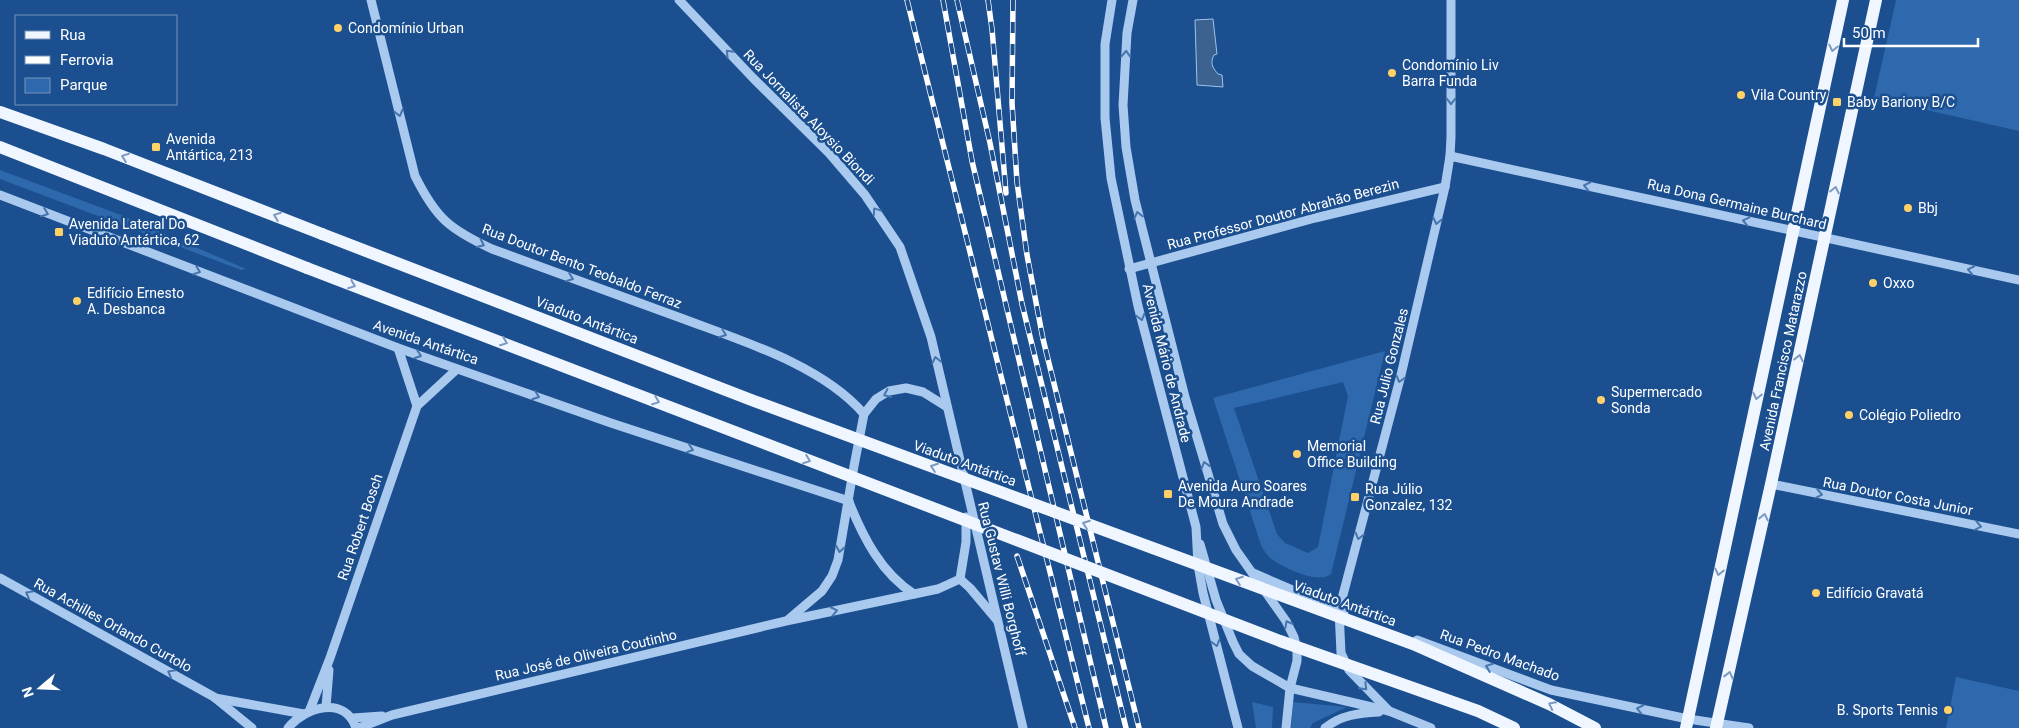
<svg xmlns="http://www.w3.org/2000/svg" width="2019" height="728" font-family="Roboto,sans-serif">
<rect width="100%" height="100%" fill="#1b4f8f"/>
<g fill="#2e69ad" fill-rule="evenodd">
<polygon points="1896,0 2019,0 2019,131 1874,98"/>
<polygon points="0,170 121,215 246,269 241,270 0,179"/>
<path d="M1385,351L1331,574C1318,585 1282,567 1270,558C1266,554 1263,549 1261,545L1213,398ZM1343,382L1348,396L1318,547L1308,553L1285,543L1277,534L1234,408Z"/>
<polygon points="1956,677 2019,691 2019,728 1946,728"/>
<polygon points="1252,702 1273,707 1272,728 1256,728"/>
<polygon points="1293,702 1347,707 1313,723 1310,728 1291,728"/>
</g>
<path fill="#3c6290" stroke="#9cc4f0" d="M1213,19L1217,54L1214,55C1210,63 1212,67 1218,74L1222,75L1223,87L1197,85L1195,20Z"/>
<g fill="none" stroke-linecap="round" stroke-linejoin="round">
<g stroke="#a9c9ee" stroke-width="9">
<path d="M371,0L415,176C436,218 449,229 492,249C554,272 616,294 678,317C739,340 821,364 864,414"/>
<polyline points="679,0 753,78 829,153 865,195 900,247 931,337 1023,728"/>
<polyline points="1112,0 1105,44 1105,118 1111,178 1138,306 1196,527 1198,565 1203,593 1238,728"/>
<polyline points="1133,0 1127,33 1123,105 1126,147 1135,200 1185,397 1223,524 1236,550 1286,621 1294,637 1297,650 1297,661 1290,688 1286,728"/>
<polyline points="1450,156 2019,280"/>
<polyline points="0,195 398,348 611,423 849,501"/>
<polyline points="1129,269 1315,218 1445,187"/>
<polyline points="398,348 417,406"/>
<polyline points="1771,484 2019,534"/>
<path d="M849,502C863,537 881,573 914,594"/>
<polyline points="1200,544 1216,600 1233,642 1239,654 1252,666 1290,688 1389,711 1431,728"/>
<polyline points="1253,573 1344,612"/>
<polyline points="0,578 214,697 252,728"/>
<polyline points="960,579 966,542 966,517"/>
<polyline points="960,579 970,588 997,620"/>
<polyline points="789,619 822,591 832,576 838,560 854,466 864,414 876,399 889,391 906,388 923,392 947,407"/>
<polyline points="1417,640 1551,690 1688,719 1749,728"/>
<polyline points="215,698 304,714"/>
<polyline points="326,707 329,670"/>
<polyline points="1389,711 1349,670 1341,653 1339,610 1401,375 1445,187 1450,156 1451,137 1451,0"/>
<polyline points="309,712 330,658 417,406 457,369"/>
<polyline points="353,718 382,716"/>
<path d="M288,728C305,707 345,695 356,728"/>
<polyline points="359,728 392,715 786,621 938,589 960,579"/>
<path d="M1325,728C1341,715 1359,713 1379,712"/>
</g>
<g stroke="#f0f6ff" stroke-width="12">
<polyline points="0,112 104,149 322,234"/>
<polyline points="0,147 307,268"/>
<polyline points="1686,728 1843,0"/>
<polyline points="1716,728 1771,484 1876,0"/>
</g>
<defs>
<g id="rail">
<polyline points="907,0 1089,728"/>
<polyline points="943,0 972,161 1106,728"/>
<polyline points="957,0 990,143 1022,304 1126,728"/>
<polyline points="988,0 992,29 1006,193"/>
<polyline points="1013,0 1012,103 1017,182 1027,255 1043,339 1139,728"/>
<polyline points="1017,556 1075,728"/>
</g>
</defs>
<use href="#rail" stroke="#fff" stroke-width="5.5"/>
<use href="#rail" stroke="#1b4f8f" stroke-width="4" stroke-dasharray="11" stroke-linecap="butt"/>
<g stroke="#f0f6ff" stroke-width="12">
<polyline points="322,234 754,401 1413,644 1549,704 1595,728"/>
<polyline points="307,268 1280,641 1478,711 1514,728"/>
</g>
</g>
<defs><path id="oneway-chevron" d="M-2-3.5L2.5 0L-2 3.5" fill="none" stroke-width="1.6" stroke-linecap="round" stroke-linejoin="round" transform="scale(1.25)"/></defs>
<g stroke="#7b9ac1">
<use href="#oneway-chevron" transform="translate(1833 48) rotate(102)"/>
<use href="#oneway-chevron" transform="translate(125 157) rotate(-159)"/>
<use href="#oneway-chevron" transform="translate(1835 190) rotate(-78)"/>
<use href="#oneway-chevron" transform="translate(277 216) rotate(-159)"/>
<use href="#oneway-chevron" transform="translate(352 285) rotate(21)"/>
<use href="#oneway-chevron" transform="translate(504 342) rotate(21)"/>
<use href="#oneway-chevron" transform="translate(1799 358) rotate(-78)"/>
<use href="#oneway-chevron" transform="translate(1757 396) rotate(102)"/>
<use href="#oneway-chevron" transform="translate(656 401) rotate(21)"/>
<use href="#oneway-chevron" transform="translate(807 460) rotate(21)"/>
<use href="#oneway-chevron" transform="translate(934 467) rotate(-160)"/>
<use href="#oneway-chevron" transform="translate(1764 517) rotate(-78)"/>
<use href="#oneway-chevron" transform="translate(1086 524) rotate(-160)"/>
<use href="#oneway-chevron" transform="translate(1719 572) rotate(102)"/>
<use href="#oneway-chevron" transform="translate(1239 580) rotate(-160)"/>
<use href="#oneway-chevron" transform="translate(1729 675) rotate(-76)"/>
<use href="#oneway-chevron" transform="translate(1552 705) rotate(-153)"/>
</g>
<g stroke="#4674ac">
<use href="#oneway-chevron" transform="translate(729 53) rotate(-134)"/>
<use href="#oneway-chevron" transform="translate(1126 54) rotate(-87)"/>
<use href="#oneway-chevron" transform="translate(1451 101) rotate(90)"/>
<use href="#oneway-chevron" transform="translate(399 113) rotate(76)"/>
<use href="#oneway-chevron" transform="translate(1587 186) rotate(-168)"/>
<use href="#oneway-chevron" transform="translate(876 211) rotate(-124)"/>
<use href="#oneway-chevron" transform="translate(45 213) rotate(21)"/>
<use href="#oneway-chevron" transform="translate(1138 215) rotate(-104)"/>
<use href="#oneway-chevron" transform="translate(1437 221) rotate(103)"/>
<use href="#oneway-chevron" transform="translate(1746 221) rotate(-167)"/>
<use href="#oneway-chevron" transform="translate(481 244) rotate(25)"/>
<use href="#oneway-chevron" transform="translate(1971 270) rotate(-168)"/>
<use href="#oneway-chevron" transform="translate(197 271) rotate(21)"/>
<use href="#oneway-chevron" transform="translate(570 278) rotate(20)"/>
<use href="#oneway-chevron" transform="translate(1141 317) rotate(75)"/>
<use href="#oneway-chevron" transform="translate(723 334) rotate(20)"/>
<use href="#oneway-chevron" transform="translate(418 355) rotate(20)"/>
<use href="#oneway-chevron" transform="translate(936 360) rotate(-103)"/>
<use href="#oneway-chevron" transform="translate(1400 379) rotate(105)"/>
<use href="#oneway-chevron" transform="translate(887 394) rotate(155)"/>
<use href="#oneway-chevron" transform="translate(536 396) rotate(20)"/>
<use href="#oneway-chevron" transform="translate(690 449) rotate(18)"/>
<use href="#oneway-chevron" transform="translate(1205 465) rotate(-107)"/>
<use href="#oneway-chevron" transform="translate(1819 494) rotate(11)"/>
<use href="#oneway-chevron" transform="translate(1978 526) rotate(11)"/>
<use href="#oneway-chevron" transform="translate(1359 536) rotate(105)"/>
<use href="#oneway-chevron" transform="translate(840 549) rotate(100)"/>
<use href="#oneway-chevron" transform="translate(29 594) rotate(-151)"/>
<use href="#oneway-chevron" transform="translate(834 611) rotate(-12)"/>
<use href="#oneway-chevron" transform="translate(1288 624) rotate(-118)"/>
<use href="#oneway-chevron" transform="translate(1216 643) rotate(75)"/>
<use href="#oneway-chevron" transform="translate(1489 667) rotate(-159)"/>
<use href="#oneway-chevron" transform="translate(171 673) rotate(-151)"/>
<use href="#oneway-chevron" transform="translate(1364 687) rotate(45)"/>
<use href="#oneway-chevron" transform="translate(1640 709) rotate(-168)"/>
</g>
<g fill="#ffd166" stroke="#1b4f8f" stroke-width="2">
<circle cx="338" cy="28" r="5"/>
<circle cx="1392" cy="73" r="5"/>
<circle cx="1741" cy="95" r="5"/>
<rect x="1832" y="97" width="10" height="10" rx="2.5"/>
<rect x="151" y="142" width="10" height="10" rx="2.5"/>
<circle cx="1908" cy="208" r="5"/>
<rect x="54" y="227" width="10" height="10" rx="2.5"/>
<circle cx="1873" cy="283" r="5"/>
<circle cx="77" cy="301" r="5"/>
<circle cx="1601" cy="400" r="5"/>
<circle cx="1849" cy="415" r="5"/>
<circle cx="1297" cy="454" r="5"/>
<rect x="1163" y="489" width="10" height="10" rx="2.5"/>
<rect x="1350" y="492" width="10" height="10" rx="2.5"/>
<circle cx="1816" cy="593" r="5"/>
<circle cx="1948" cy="710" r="5"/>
</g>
<g text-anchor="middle" stroke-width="5" stroke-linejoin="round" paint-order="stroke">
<g font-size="14" fill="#fff" stroke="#1b4f8f" text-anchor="start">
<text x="348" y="33">Condomínio Urban</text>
<text x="1402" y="70">Condomínio Liv<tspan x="1402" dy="16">Barra Funda</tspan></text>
<text x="1751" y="100">Vila Country</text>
<text x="1847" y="107">Baby Bariony B/C</text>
<text x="166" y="144">Avenida<tspan x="166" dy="16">Antártica, 213</tspan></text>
<text x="1918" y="213">Bbj</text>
<text x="69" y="229">Avenida Lateral Do<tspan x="69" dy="16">Viaduto Antártica, 62</tspan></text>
<text x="1883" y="288">Oxxo</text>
<text x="87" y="298">Edifício Ernesto<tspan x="87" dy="16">A. Desbanca</tspan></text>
<text x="1611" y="397">Supermercado<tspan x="1611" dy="16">Sonda</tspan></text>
<text x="1859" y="420">Colégio Poliedro</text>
<text x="1307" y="451">Memorial<tspan x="1307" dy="16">Office Building</tspan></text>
<text x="1178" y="491">Avenida Auro Soares<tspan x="1178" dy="16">De Moura Andrade</tspan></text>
<text x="1365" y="494">Rua Júlio<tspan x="1365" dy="16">Gonzalez, 132</tspan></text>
<text x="1826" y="598">Edifício Gravatá</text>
<text x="1938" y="715" text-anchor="end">B. Sports Tennis</text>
</g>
<g font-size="14" fill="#fff" stroke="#1b4f8f">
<text transform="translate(809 117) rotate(46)" y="5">Rua Jornalista Aloysio Biondi</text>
<text transform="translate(1737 204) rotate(13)" y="5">Rua Dona Germaine Burchard</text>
<text transform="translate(1283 214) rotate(-15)" y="5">Rua Professor Doutor Abrahão Berezin</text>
<text transform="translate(582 266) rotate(21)" y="5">Rua Doutor Bento Teobaldo Ferraz</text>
<text transform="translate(587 320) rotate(21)" y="5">Viaduto Antártica</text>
<text transform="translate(426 342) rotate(19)" y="5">Avenida Antártica</text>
<text transform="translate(1783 361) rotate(-78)" y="5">Avenida Francisco Matarazzo</text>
<text transform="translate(1167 363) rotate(76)" y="5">Avenida Mário de Andrade</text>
<text transform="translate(1389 366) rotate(-76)" y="5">Rua Julio Gonzales</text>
<text transform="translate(965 463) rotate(20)" y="5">Viaduto Antártica</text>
<text transform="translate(1898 496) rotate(11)" y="5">Rua Doutor Costa Junior</text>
<text transform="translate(360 527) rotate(-71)" y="5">Rua Robert Bosch</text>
<text transform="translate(1002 579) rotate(76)" y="5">Rua Gustav Willi Borghoff</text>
<text transform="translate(1345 603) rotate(20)" y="5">Viaduto Antártica</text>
<text transform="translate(113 625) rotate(29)" y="5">Rua Achilles Orlando Curtolo</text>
<text transform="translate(586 655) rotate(-13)" y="5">Rua José de Oliveira Coutinho</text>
<text transform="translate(1500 655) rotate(20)" y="5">Rua Pedro Machado</text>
</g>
</g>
<rect x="15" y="15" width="162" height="90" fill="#1b4f8f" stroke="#7695bc"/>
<rect x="25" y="31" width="25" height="8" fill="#f0f6ff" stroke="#7695bc"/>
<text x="60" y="40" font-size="15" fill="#ffffff">Rua</text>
<rect x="25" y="56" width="25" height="8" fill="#ffffff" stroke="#7695bc"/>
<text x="60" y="65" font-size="15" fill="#ffffff">Ferrovia</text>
<rect x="25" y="78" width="25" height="15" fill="#2e69ad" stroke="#7695bc"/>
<text x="60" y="90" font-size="15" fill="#ffffff">Parque</text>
<g transform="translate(40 688) rotate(251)" stroke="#1b4f8f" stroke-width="4" paint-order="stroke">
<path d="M0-4L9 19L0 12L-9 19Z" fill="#ffffff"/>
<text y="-8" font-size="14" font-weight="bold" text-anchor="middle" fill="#ffffff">N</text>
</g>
<path d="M1844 38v8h134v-8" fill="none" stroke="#ffffff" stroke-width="2.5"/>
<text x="1852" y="38" font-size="15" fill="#ffffff" stroke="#1b4f8f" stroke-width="4" paint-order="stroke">50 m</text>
</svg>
